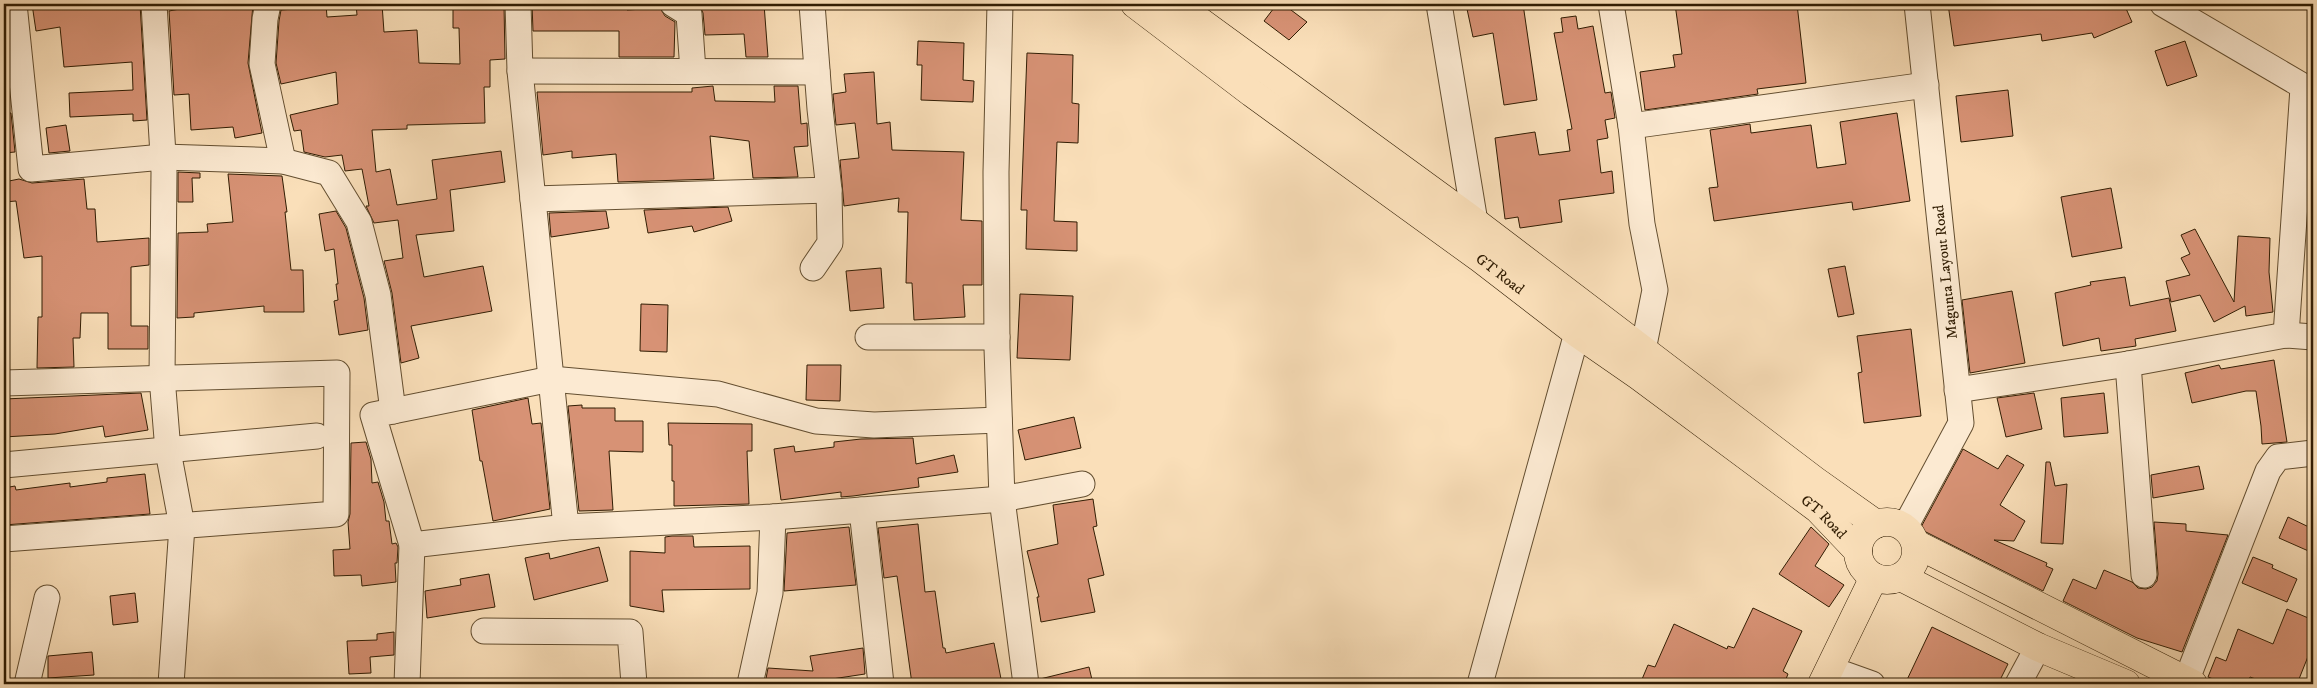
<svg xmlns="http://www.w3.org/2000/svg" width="2317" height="688" font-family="'IM FELL DW Pica',serif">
<rect width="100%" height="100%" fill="#fadfb9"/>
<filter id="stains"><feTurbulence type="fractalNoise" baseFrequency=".004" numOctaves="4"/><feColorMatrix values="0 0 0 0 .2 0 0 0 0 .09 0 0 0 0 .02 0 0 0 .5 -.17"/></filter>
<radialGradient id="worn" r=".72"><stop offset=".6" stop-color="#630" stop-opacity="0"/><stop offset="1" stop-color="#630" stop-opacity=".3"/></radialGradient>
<g fill="#d79275" stroke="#311d03">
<polygon points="32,4 140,4 147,120 133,121 133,114 70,117 69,93 133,90 132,62 64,67 60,27 36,31"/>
<polygon points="185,4 253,4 248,63 262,133 235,138 233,127 191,130 189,94 174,95 169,11 185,8"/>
<polygon points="293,4 326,4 327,17 357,15 356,4 382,4 384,32 417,30 419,63 460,64 459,28 453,28 453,5 504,5 505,59 490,60 490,87 484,87 485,123 407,125 407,129 372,130 376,172 390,169 397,205 437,199 432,160 501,151 505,182 450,190 454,231 416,235 424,277 483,266 492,311 411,326 419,358 401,363 392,293 384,261 403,258 398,220 374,223 366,206 369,206 362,169 345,171 342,155 325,157 304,152 301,130 294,131 290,115 338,104 336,72 281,84 276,63 279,21 281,10 294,9"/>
<polygon points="532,4 627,6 627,10 660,8 665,16 675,22 674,57 619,57 619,31 533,31"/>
<polygon points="699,4 764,4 768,57 746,57 744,34 705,35 703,13"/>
<polygon points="1277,4 1283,4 1307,22 1289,40 1264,21"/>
<polygon points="1502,4 1523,4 1537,100 1504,105 1493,33 1473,37 1467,9"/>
<polygon points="1675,4 1797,4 1806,83 1757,89 1758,94 1645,110 1640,72 1675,67 1673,55 1682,54"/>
<polygon points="1948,4 2124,4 2132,22 2094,38 2092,33 2042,41 2041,34 1954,46"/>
<polygon points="1576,16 1578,29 1593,26 1605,93 1611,92 1615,118 1605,120 1608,138 1597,140 1601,173 1612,171 1614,193 1559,200 1562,222 1520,228 1518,217 1505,219 1495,138 1535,132 1539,155 1570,151 1567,130 1572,129 1554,33 1563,32 1561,18"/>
<polygon points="918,41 964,43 963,80 974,81 973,102 921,100 922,65 917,65"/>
<polygon points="2185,41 2197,76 2167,86 2155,51"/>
<polygon points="1027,53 1073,55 1072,103 1079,104 1078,143 1057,142 1054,221 1077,222 1077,251 1026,249 1027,210 1021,210"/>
<polygon points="874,72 877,124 890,122 892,150 964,152 961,220 982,221 982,285 963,285 965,317 914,320 912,283 906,283 908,212 898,212 899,198 844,206 840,160 859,158 855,123 836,125 833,94 846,92 844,74"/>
<polygon points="713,86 715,101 775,102 774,86 798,86 801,124 807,123 808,146 794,147 798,177 753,178 749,141 710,136 714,179 618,182 616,154 572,158 572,151 543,155 537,92 692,92 692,88"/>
<polygon points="2008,90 2013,136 1961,142 1956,96"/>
<polygon points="4,113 11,113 15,152 4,153"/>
<polygon points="1897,113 1910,201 1853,210 1852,202 1714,221 1709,188 1718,187 1710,130 1750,124 1751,133 1811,125 1817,168 1846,164 1840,122"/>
<polygon points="66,125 70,151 49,153 46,128"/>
<polygon points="178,172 200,173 200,178 192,178 193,202 178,202"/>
<polygon points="228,174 282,176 287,212 285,212 291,270 303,270 304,312 264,312 264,306 194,313 194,317 177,318 178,233 208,232 207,224 233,222"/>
<polygon points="19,179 32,183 84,179 87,209 95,209 97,242 149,238 149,265 131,267 131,326 148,326 148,349 108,349 108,313 81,313 80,338 73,338 74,367 37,368 38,317 42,317 42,256 24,258 16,201 4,202 4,182"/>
<polygon points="2111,188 2122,248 2072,257 2061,197"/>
<polygon points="728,207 732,221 694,232 692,226 648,233 644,210"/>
<polygon points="336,211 346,228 364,298 368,330 339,335 334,301 338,300 336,284 338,284 334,249 325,251 319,214"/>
<polygon points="606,211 609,228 551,237 549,213"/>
<polygon points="2195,229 2234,302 2238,236 2270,238 2269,272 2273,312 2246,316 2245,306 2214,322 2200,295 2171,302 2166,281 2190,275 2181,258 2190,254 2181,235"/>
<polygon points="1845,266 1854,314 1838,317 1828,269"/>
<polygon points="881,268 884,308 850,311 846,271"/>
<polygon points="2125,277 2130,306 2169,298 2176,331 2135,339 2136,346 2101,351 2099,338 2063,346 2055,293 2091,285 2090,282"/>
<polygon points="2012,291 2025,363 1970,373 1962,300"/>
<polygon points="1020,294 1073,296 1070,360 1017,358"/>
<polygon points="641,304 668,305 667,352 640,351"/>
<polygon points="1911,329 1921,416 1864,423 1858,373 1862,372 1857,336"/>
<polygon points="2274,360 2287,442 2262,444 2261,426 2256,391 2246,391 2192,403 2185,373 2219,365 2221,369"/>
<polygon points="807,365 841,365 840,401 806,400"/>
<polygon points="141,393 148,430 105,437 103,426 55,434 4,437 4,399"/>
<polygon points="2034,393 2042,429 2006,437 1997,398"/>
<polygon points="2104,393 2108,433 2064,437 2061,398"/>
<polygon points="528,398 532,424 541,423 550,509 493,521 482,461 480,461 472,410"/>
<polygon points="582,405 582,408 615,408 615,421 643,421 643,452 609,451 613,510 579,511 568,406"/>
<polygon points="1074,417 1081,448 1025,460 1018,430"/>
<polygon points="668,423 752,424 752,451 747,451 749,504 674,506 674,481 672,481 672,445 669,445"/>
<polygon points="913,438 916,464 954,455 958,472 918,478 919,487 853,496 841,497 841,492 781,500 774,449 794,446 795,452 834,447 834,442 861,439"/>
<polygon points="366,442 371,459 372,483 378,482 384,502 386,521 389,521 392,544 396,543 398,547 397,563 395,563 396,582 362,586 361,575 334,576 333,550 350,549 348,522 350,514 351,443"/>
<polygon points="1963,449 1998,469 2007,455 2024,465 2000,505 2025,521 2014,541 1994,540 2047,563 2046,566 2053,569 2043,591 1920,529"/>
<polygon points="2046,462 2050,462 2055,486 2067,484 2063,544 2041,543"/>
<polygon points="2199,466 2204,489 2153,498 2151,475"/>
<polygon points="145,474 150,514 4,525 4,488 15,486 16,490 70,483 70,487 107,482 107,478"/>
<polygon points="1093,499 1097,526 1093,527 1104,575 1088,579 1095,612 1041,622 1037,597 1039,597 1027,551 1058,544 1053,505"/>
<polygon points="2288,517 2313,529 2313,553 2279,538"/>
<polygon points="2154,522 2186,524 2186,531 2228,535 2182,652 2137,638 2063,601 2073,579 2096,589 2104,570 2132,582 2138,588 2146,589 2152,587 2157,581 2158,574"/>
<polygon points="918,524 925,592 935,591 943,648 945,648 946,653 994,643 1002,684 954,684 953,679 912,684 897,576 884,578 878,528"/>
<polygon points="849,527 856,585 784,591 787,533"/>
<polygon points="1811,527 1829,544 1815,566 1844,585 1829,607 1779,574"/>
<polygon points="672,536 693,536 694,547 750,546 750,589 662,590 664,612 630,606 630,551 665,553 665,537"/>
<polygon points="599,547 608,581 534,600 525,558 549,553 550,559"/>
<polygon points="2253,557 2273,565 2272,568 2297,579 2287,602 2242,583"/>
<polygon points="489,574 495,607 427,618 425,591 461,585 460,579"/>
<polygon points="135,593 138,622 113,625 110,596"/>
<polygon points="1753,608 1802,631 1783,671 1788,674 1784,684 1640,684 1648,665 1655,667 1674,624 1727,649 1728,646 1734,648"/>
<polygon points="2287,609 2313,620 2313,644 2297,684 2269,684 2250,677 2247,684 2226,684 2208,677 2216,657 2226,661 2238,629 2273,644"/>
<polygon points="1932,627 2008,664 1998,684 1905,684"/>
<polygon points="394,632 394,655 370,657 371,673 349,674 347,641 377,640 377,634"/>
<polygon points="863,648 865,674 799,684 765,684 768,668 813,671 810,656"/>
<polygon points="92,652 94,675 48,678 48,656"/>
<polygon points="1089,667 1093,684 1041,684 1040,679"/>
</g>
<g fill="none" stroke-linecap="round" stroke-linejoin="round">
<defs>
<g id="minor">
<polyline points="14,4 31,169 163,157 283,161 329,173 359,222 378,295 393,411"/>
<polyline points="154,4 164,172 162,377 168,451 182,526 171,684"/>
<polyline points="268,4 265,19 262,64 283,161"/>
<polyline points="518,4 520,71 566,527"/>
<polyline points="673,4 689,14 693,71"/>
<polyline points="1000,4 996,172 997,348 1002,499 1026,684"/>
<polyline points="1439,4 1475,222"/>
<polyline points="1611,4 1631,126 1642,224 1655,290 1643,350"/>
<polyline points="2163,4 2313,92"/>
<polyline points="520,71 817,72"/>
<polyline points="1631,126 1926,85"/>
<polyline points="533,199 829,190 820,109 812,4"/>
<polyline points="813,268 830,243 829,190"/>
<polyline points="2286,335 2303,88"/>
<polyline points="868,337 997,337"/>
<polyline points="2128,364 2144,575"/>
<polyline points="4,383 337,373 336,514 4,539"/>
<polyline points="1957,390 2128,364 2286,335 2313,337"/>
<polyline points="4,465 317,436"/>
<polyline points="862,510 881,684"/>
<polyline points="1905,527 1961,423 1917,4"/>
<polyline points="412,545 566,527 773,517 1002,499 1082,484"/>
<polyline points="484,631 630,632 634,684"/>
<polyline points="1830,669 1872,684"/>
<polyline points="27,684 47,598"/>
<polyline points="407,684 412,545 373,415 551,379 718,394 816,421 874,425 999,420"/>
<polyline points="750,684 770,593 773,517"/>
<polyline points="1480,684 1577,333 1588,319"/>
<polyline points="2018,684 2038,647"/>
<polyline points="2185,684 2268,471 2278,457 2313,453"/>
</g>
<g id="major">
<path id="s1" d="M1135,4L1252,93L1481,259L1577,333L1639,376L1818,509L1858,551"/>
<polyline points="1176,4 1475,222 1814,480 1876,524"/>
<circle cx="1887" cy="551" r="29"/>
<polyline points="1916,544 2193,684"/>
<polyline points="1901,577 2038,647 2126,684"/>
<polyline points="1822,684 1874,577"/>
</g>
</defs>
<use href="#minor" stroke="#634e30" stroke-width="27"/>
<use href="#major" stroke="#311d03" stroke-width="29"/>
<use href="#minor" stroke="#fcead2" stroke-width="25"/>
<use href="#major" stroke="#fadfb9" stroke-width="28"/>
</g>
<g text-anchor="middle" stroke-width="4" stroke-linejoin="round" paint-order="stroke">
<g font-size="15" fill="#311d03" stroke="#fcead2">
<text transform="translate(1945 272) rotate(-96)" y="5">Magunta Layout Road</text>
<text dy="5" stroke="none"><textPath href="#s1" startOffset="454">GT Road</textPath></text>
<text dy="5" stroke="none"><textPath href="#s1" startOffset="859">GT Road</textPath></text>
</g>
</g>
<rect width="2317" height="688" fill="none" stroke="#fadfb9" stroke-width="20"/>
<rect x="5" y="5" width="2307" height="678" fill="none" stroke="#311d03" stroke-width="2.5"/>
<rect x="10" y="10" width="2297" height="668" fill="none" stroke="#311d03"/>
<rect width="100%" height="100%" filter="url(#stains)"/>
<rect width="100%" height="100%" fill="url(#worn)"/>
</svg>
